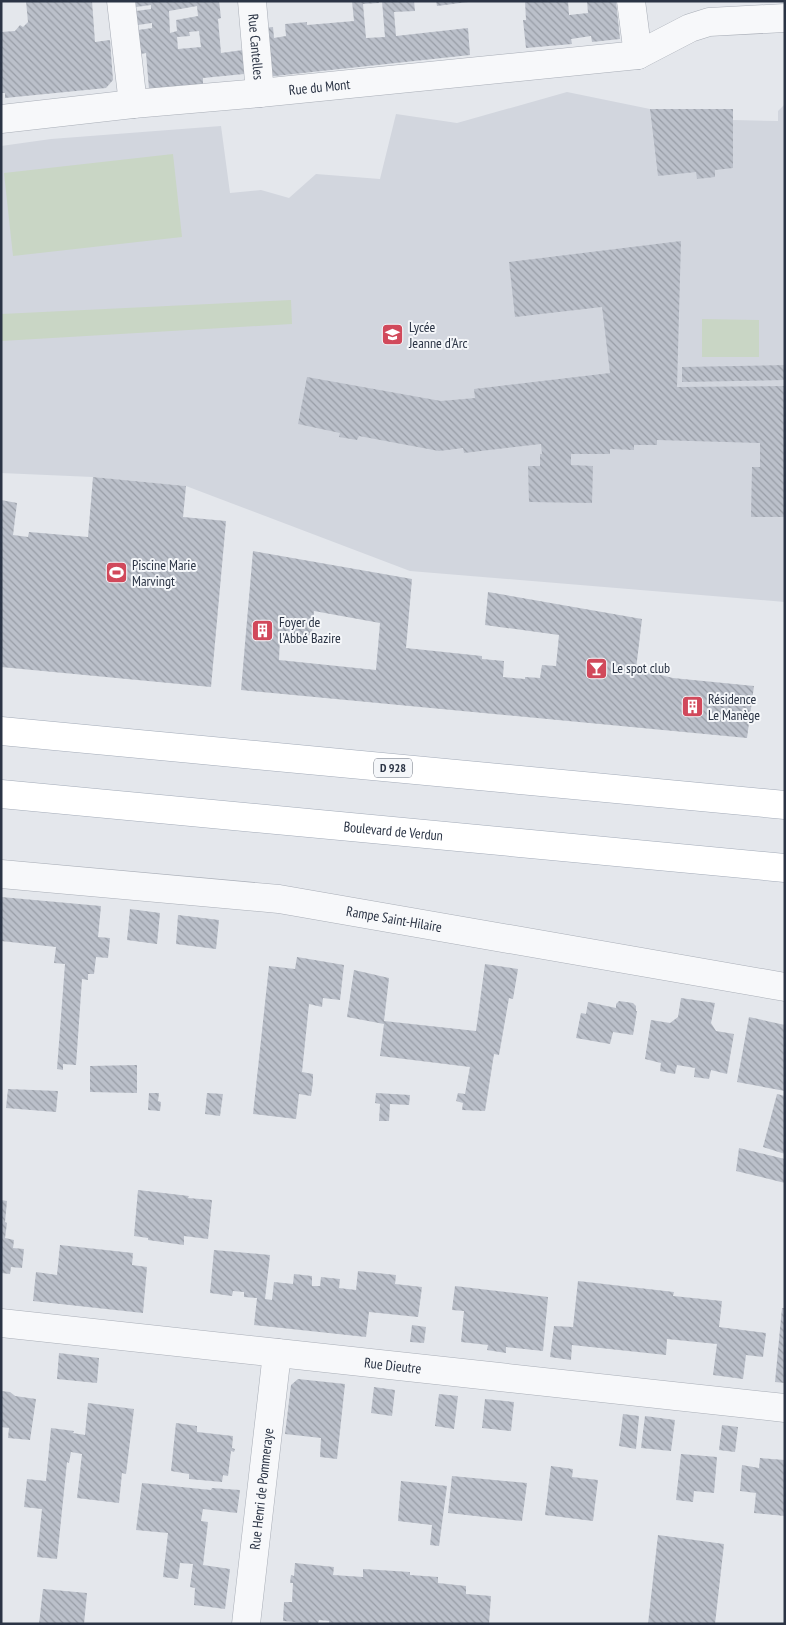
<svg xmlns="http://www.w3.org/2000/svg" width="786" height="1625" font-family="'PT Sans Narrow',sans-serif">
<defs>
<pattern id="building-back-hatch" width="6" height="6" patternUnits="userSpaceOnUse" patternTransform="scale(1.25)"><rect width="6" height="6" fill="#bbc0ca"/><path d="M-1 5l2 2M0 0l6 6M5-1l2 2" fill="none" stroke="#989da6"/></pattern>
</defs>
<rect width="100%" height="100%" fill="#e4e7ec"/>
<polygon fill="#d2d6de" points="567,92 650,109 733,120 778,121 778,111 785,104 785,602 410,571 186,486 93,477 1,473 1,146 51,139 221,126 230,193 261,190 289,198 316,174 380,179 396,114 457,123"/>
<g fill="#c9d6c5">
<polygon points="173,154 182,237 13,256 4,173"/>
<polygon points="291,300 292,324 1,341 1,314"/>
<polygon points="702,319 759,320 759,357 702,357"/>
</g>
<g fill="url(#building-back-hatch)" fill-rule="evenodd">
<polygon points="26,1 92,1 95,42 110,40 113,80 106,88 5,98 5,93 1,93 1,32 15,31 20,25 23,27 28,22"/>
<path d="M135,1H219L221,18L218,19L221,53L250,49L251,66L244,74L203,78V84L149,89L146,53L141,54L138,30L152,28V23L138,25L136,11L151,9V5L136,7ZM197,6L198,16L176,20L177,31L170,33L169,11ZM199,31L201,47L178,49L177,37L190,36L189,32Z"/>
<polygon points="352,1 379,1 379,3 363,4 366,38 385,37 382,1 414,1 415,11 394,12 396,36 468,28 470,55 266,77 262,28 273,27 274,38 286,36 285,24 307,22 307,25 354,21"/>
<polygon points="436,1 468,1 468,2 437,6"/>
<polygon points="525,1 568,1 569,15 588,13 587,1 616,1 620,39 592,42 591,36 571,39 572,44 526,48 523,20 526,20"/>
<polygon points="650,109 733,109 733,168 715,170 715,177 697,179 696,172 658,176"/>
<polygon points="681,241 677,387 785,386 785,517 751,517 752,467 760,467 760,443 657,440 657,445 634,445 634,450 610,449 610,454 571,454 571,465 593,466 592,503 529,502 528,466 540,466 540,454 542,454 541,444 464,453 463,448 439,451 359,436 357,440 339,437 340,433 298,424 307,377 441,401 475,398 474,389 610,373 602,307 515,317 509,262"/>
<polygon points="785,365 785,380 682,382 682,367"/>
<polygon points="93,477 186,486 183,517 226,521 211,687 1,667 1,500 17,503 13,535 28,537 29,532 88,537"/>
<path d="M253,551L412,579L406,648L482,656V659L504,661L503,677L525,679V677L540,678L542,665L556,666L559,635L485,625L488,592L642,619L636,669L673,678L754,686L747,738L241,690ZM314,611L380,623L376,670L279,660L280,637L303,640L312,633Z"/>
<polygon points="1,897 101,906 98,937 110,938 108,958 96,957 94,974 88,974 88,980 82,979 76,1065 63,1064 63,1070 57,1069 65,964 54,963 56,947 1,941"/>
<polygon points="130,909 160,913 157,944 127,940"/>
<polygon points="178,915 219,920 216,949 176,944"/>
<polygon points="297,957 344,965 340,1000 323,998 322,1007 309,1004 302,1072 313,1074 313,1082 311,1096 299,1094 296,1119 253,1114 269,966 295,969"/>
<polygon points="485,964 518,969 513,999 509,998 499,1055 494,1054 485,1111 462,1110 463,1103 456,1101 458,1093 465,1094 470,1067 380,1056 384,1024 347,1017 354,970 389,978 384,1021 476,1031"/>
<polygon points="681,998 715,1003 711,1023 716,1031 734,1034 727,1074 711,1070 709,1079 694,1077 695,1068 677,1065 675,1074 660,1071 661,1063 645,1059 651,1020 670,1023 678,1017"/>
<polygon points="619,1001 633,1003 636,1006 636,1011 637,1011 633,1035 613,1032 610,1044 576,1038 581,1013 586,1014 588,1002 616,1008 616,1004"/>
<polygon points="749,1017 785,1025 785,1091 737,1082"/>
<polygon points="137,1065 137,1093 90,1092 90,1066"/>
<polygon points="8,1089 58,1091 56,1112 6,1108"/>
<polygon points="149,1093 159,1093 158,1101 161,1102 160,1111 148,1110"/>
<polygon points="207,1093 223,1094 220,1116 205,1114"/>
<polygon points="376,1093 410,1095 409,1105 390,1104 389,1121 379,1121 380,1104 375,1103"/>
<polygon points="777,1094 785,1096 785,1154 763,1147"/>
<polygon points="739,1148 785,1159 785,1183 736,1171"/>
<polygon points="138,1190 189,1196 188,1198 212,1200 208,1239 184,1236 184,1245 148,1240 148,1238 134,1236"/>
<polygon points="1,1200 7,1201 5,1222 7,1223 5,1238 14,1240 13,1248 24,1249 22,1268 11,1267 10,1274 1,1273"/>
<polygon points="60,1245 133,1253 132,1265 147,1267 143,1313 33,1301 36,1272 57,1275"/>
<polygon points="214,1250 270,1255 265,1299 272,1300 274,1282 293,1284 294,1274 312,1276 312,1286 320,1286 321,1277 340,1279 339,1288 356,1290 358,1271 396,1275 395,1284 422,1287 418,1317 369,1312 366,1337 254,1325 257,1298 244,1297 244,1292 233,1291 232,1296 210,1293"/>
<polygon points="578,1281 674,1292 673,1296 722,1301 719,1327 766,1333 763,1357 746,1355 743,1379 713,1375 717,1344 667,1339 666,1355 572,1345 571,1360 550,1357 554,1326 573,1327"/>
<polygon points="455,1286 548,1297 543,1351 506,1347 506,1353 487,1350 488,1345 461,1342 464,1311 452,1310"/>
<polygon points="782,1308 785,1308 785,1383 775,1382"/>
<polygon points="412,1325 426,1327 424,1343 410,1342"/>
<polygon points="59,1353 99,1358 97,1383 57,1379"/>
<polygon points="298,1379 345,1384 337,1459 320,1457 321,1438 285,1434 291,1385"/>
<polygon points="374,1387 395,1390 392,1416 371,1413"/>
<polygon points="1,1391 10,1392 15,1396 36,1399 30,1440 8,1438 9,1428 1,1427"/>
<polygon points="439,1394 458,1396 454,1429 435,1426"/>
<polygon points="485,1399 514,1402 511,1431 482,1428"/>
<polygon points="88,1403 134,1409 126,1474 122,1473 119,1503 77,1498 82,1454 71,1452 69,1463 67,1462 57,1559 37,1557 42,1509 24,1507 27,1479 46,1481 51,1428 74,1431 73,1433 85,1435"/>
<polygon points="623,1414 639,1416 636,1449 619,1446"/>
<polygon points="645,1416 675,1420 671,1451 641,1448"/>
<polygon points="176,1423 197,1426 197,1432 233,1436 232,1448 235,1449 234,1452 231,1451 228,1476 223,1475 222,1482 189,1479 189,1474 171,1471"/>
<polygon points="722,1425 738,1427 735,1452 719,1450"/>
<polygon points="681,1454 717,1457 714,1493 694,1491 693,1502 676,1500"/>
<polygon points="760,1458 785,1460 785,1516 754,1513 756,1493 740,1491 742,1465 759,1468"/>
<polygon points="551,1466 573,1469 572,1477 598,1480 593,1521 545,1515"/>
<polygon points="452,1476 527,1483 522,1521 448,1513"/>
<polygon points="401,1481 447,1486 439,1546 430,1545 432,1525 398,1521"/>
<polygon points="142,1483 211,1490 212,1488 240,1490 237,1513 203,1509 201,1521 208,1522 203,1565 230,1569 225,1609 194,1605 195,1588 190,1587 193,1564 180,1563 178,1579 163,1577 168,1533 136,1530"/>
<polygon points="658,1535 724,1544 715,1624 648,1624"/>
<polygon points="295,1563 334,1567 333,1575 363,1577 363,1569 410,1572 410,1575 438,1577 438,1583 466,1586 466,1594 491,1596 489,1624 329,1624 329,1621 319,1620 318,1624 315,1624 283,1621 284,1602 292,1602 293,1583 290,1583 291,1575 294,1576"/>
<polygon points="43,1589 87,1593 84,1624 39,1624"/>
</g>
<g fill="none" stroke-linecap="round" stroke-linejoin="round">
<defs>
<g id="street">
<polyline points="121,1 133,104"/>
<path id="s1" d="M252,1L260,93"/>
<polyline points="631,1 638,55"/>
<path id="s2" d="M1,119L133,104L260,93L638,55L690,28L709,22L785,18"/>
<path id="s3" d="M1,874L279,899L785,987"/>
<path id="s4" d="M1,1323L785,1408"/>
<path id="s5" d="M246,1624L277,1353"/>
</g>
<g id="primary">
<polyline points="1,731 785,805"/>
<path id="s6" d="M1,794L785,868"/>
</g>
</defs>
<use href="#street" stroke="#a9aeb7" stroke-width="29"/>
<use href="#primary" stroke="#a3abb8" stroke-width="29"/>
<use href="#street" stroke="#f7f8fa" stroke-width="28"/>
<use href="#primary" stroke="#fff" stroke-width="28"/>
</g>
<defs>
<symbol id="school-square" viewBox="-11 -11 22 22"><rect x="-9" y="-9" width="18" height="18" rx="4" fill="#d1495b" stroke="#f4f6f9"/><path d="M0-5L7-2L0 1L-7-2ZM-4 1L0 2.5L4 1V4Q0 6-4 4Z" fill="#fff"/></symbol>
<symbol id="stadium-square" viewBox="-11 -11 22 22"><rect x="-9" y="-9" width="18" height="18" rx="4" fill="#d1495b" stroke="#f4f6f9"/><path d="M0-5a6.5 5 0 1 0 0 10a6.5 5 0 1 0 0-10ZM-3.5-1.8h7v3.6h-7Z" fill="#fff"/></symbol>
<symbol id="building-square" viewBox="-11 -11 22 22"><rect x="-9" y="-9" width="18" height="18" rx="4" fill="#d1495b" stroke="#f4f6f9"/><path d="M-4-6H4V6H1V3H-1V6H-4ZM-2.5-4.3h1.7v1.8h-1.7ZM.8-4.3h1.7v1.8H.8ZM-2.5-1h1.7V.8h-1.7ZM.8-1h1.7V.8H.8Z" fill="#fff"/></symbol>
<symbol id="bar-square" viewBox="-11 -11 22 22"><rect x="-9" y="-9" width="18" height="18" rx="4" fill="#d1495b" stroke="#f4f6f9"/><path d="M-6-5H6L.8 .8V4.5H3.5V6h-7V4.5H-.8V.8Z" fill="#fff"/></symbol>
</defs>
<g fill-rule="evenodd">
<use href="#school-square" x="380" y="322" width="25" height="25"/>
<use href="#stadium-square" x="104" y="560" width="25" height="25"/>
<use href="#building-square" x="250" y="618" width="25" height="25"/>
<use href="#bar-square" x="584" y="656" width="25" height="25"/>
<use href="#building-square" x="680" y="694" width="25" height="25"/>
</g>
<g text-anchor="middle" stroke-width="4" stroke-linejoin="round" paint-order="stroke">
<rect fill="#f4f6f9" stroke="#676e7b" stroke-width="1" x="374" y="758.5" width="38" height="19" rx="4"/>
<g font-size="12" font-weight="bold" fill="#2b3445">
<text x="393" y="772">D 928</text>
</g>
<g font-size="14" fill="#2b3445" stroke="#f4f6f9">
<text dy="5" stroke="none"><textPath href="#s1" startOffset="46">Rue Cantelles</textPath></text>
<text dy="5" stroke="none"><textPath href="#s2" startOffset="320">Rue du Mont</textPath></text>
<text dy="5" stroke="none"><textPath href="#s6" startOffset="394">Boulevard de Verdun</textPath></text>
<text dy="5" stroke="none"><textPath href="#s3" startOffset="396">Rampe Saint-Hilaire</textPath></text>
<text dy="5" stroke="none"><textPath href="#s4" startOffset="394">Rue Dieutre</textPath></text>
<text dy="5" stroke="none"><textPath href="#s5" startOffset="136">Rue Henri de Pommeraye</textPath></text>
</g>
<g font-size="14" fill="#2b3445" stroke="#f4f6f9" text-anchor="start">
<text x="409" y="332">Lycée<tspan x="409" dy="16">Jeanne d'Arc</tspan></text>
<text x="132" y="570">Piscine Marie<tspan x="132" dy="16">Marvingt</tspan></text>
<text x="279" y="627">Foyer de<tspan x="279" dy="16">l'Abbé Bazire</tspan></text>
<text x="612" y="673">Le spot club</text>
<text x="708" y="704">Résidence<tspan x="708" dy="16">Le Manège</tspan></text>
</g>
</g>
<rect width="786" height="1625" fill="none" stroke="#2b3445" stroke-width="5"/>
</svg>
